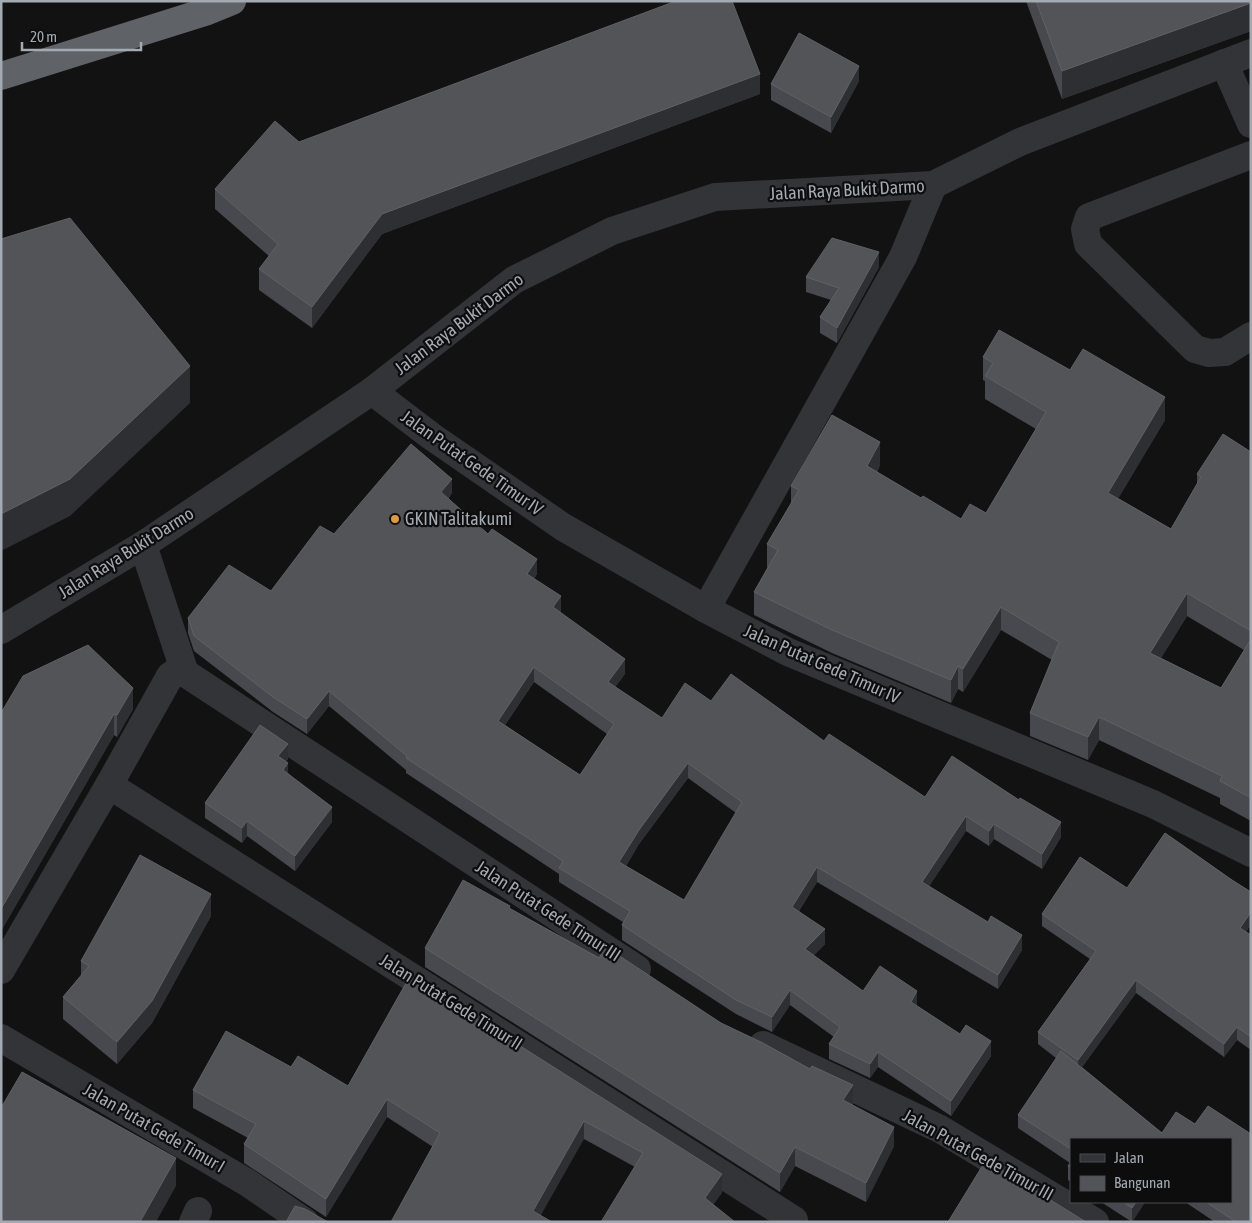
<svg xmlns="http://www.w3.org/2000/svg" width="1252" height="1223" font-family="'Asap Condensed',sans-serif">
<rect width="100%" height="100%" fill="#121213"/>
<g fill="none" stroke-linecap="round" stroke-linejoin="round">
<g stroke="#333438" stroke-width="28">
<polyline points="1224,63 1251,124"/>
<polyline points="1251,155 1089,217 1085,229 1088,244 1195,349 1209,353 1225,352 1251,336"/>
<polyline points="372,391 431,436 563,527 706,609 788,652 1153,804 1251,853"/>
<polyline points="143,545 185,673 637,969"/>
<polyline points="706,609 903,257 933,185"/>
<polyline points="1,630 143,545 372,391 514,280 612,231 715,197 933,185 1020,142 1251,53"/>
<polyline points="109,785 794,1220"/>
<polyline points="1,970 109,785 170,676 176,672 185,673"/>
<polyline points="1,1038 248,1183 305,1222"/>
<polyline points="763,1045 940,1129 1095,1222"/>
<polyline points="193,1222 198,1211"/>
</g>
<polyline stroke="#5f6368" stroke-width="28" points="1,76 205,12 232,1"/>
</g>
<g fill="#48494e" fill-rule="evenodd">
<polygon points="1026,1 1251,1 1251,31 1062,99"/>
<polygon points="859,81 831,133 771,100 771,84"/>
<polygon points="760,94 382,234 312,328 259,290 259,269 269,256 215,209 215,189 299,142"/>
<polygon points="879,267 837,343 820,333 820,317 831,300 806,292 806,277"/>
<path d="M983,357L1070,370L1165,420L1118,498L1171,529L1197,484V474L1251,452V821L1220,804V798L1099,740L1088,760L1030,736V713L1052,660L1001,630L963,692L958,689L951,703L832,653L754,615V592L768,567H767V544L791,503V486L880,465L877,472L921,498L961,519L986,513L1036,429L985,399V381L983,380ZM1187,616L1244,650L1221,688L1161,658Z"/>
<path d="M452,493L448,499L488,534L537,574L534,579L561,611L560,612L625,674L615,687L662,718L711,701L824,741L925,797L1061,837L1042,869L994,839L989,846L966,831L929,886L1022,950L998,989L817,882L799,911L825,944L813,956L863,991L917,1006L991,1056L951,1116L878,1067L870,1078L829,1059V1044L834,1037L790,1005L772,1032L736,1014L622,940V925L623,922L559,882V874L406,773V770L329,706L307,734L273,712L194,651L188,633V618L271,591L334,534ZM534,682L607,734L580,775L505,725ZM688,778L736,813L684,900L626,866L639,844Z"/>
<polygon points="133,709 117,737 114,735 1,931 1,713"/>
<polygon points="288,759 286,762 288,773 332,822 295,871 247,836 242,843 205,818 205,803"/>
<polygon points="1165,833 1232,880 1251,892 1251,924 1246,932 1251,935 1251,1050 1237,1040 1224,1057 1136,993 1082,1067 1162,1133 1176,1112 1195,1124 1208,1106 1251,1134 1251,1222 1215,1222 1185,1202 1231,1202 1231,1139 1071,1139 1071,1182 1068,1180 1068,1166 1070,1163 1018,1128 1018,1115 1056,1058 1038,1044 1038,1032 1090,959 1042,926 1042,914 1080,857 1127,888"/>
<polygon points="510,909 721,1023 853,1105 894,1146 866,1202 795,1166 780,1192 425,967 425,948"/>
<polygon points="211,916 152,1023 117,1064 63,1019 63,997 81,976 81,961"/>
<polygon points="410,976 722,1193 635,1167 584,1139 391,1222 433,1147 387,1117 326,1217 244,1163 244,1144 248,1138 193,1108 193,1090 291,1067 348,1086"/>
<polygon points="1101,1202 1145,1202 1132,1222"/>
</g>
<g fill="#2e2f32">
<polygon points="1251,3 1251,31 1062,99 1062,71"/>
<polygon points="859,66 859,81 831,133 831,117"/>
<polygon points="760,74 760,94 382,234 312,328 312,307 382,214"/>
<polygon points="879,252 879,267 837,343 837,328"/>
<polygon points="190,366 190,403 70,516 1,551 1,514"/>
<polygon points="1165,397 1165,420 1108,516 1108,493"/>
<polygon points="880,442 880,465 867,489 867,466"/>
<polygon points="452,479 452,493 441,507 441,492"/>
<polygon points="537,559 537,574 527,589 527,574"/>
<polygon points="1187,593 1187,616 1150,676 1150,653"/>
<polygon points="561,596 561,611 553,622 553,607"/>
<polygon points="1001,607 1001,630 963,692 963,669"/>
<polygon points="625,659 625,674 608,697 608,682"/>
<polygon points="958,666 958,689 951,703 951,680"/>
<polygon points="534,667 534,682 498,735 498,721"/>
<polygon points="133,688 133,709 117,737 117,715"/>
<polygon points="329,691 329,706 307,734 307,719"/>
<polygon points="114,714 114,735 1,931 1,909"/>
<polygon points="1099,717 1099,740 1088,760 1088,737"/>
<polygon points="288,744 288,759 278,772 278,756"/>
<polygon points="288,763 288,778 283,770"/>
<polygon points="688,763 688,778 639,844 619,877 619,862 639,830"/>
<polygon points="332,807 332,822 295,871 295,856"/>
<polygon points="966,816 966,831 922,897 922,882"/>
<polygon points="247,821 247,836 242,843 242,828"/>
<polygon points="1061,822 1061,837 1042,869 1042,854"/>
<polygon points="994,824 994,839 989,846 989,831"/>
<polygon points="817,867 817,882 792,922 792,907"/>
<polygon points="211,894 211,916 152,1023 117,1064 117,1042"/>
<polygon points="1251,912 1251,924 1240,940 1240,928"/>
<polygon points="825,929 825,944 805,964 805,949"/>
<polygon points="1022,935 1022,950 998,989 998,975"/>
<polygon points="1136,980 1136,993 1078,1073 1078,1060"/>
<polygon points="790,990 790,1005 772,1032 772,1017"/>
<polygon points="917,991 917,1006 911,1002"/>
<polygon points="1237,1027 1237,1040 1224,1057 1224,1044"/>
<polygon points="991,1041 991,1056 951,1116 951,1101"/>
<polygon points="878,1052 878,1067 870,1078 870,1064"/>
<polygon points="853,1085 853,1105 843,1119 843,1100"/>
<polygon points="387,1099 387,1117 326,1217 326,1199"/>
<polygon points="584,1121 584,1139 537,1222 533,1211"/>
<polygon points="894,1127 894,1146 866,1202 866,1183"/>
<polygon points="795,1147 795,1166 780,1192 780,1173"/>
<polygon points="176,1158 176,1186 156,1222 140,1222"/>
<polygon points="722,1174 722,1193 705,1216 705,1198"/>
<polygon points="1136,1202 1145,1202 1132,1222 1132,1208"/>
</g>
<g fill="#525458" stroke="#5f6166" fill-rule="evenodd">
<polygon points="676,1 732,1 760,74 382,214 312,307 259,269 278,244 215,189 275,121 299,142"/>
<polygon points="1036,1 1251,1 1251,3 1062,71"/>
<polygon points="799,33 859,66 831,117 771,84"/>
<polygon points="70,218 190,366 70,479 1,514 1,239"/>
<polygon points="832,238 879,252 837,328 820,317 839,288 806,277"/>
<polygon points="999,330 1070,370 1083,349 1165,397 1108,493 1171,529 1201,477 1197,474 1223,434 1251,452 1251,631 1187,593 1150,653 1221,688 1251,639 1251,798 1220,781 1222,776 1099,717 1088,737 1030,713 1059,642 1001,607 963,669 958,666 951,680 832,630 754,592 778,550 767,544 799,490 791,486 832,415 880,442 867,466 921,498 923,496 961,519 970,504 986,513 1046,412 985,376 993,363 983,357"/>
<path d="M411,444L452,479L441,492L488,534L492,529L537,559L527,574L561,596L553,607L625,659L608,682L662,718L685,683L711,701L731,674L824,741L829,734L925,797L952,756L1019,800L1020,798L1061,822L1042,854L994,824L989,831L966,816L922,882L988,922L991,916L1022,935L998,975L817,867L792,907L825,929L805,949L863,991L880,966L917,991L911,1002L960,1034L966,1025L991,1041L951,1101L878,1052L870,1064L829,1044L840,1027L790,990L772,1017L736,1000L622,925L630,911L559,868L563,861L406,758L407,756L329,691L307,719L273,697L194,636L188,618L229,565L271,591L320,526L334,534ZM534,667L614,724L580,775L498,721ZM688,763L742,802L684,900L619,862L639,830Z"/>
<polygon points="88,645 133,688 117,715 114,714 1,909 1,713 23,676"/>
<polygon points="260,725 288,744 278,756 288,763 283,770 332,807 295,856 247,821 242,828 205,803"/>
<polygon points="1165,833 1232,880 1251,892 1251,912 1240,928 1251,935 1251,1037 1237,1027 1224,1044 1136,980 1078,1060 1038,1032 1096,951 1042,914 1080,857 1127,888"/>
<polygon points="140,855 211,894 152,1001 117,1042 63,997 89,966 81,961"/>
<polygon points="463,880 510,906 509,908 599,958 606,947 721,1023 763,1043 810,1069 812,1066 853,1085 843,1100 894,1127 866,1183 795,1147 780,1173 425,948"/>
<polygon points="410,976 722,1174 705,1198 735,1222 601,1222 643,1153 584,1121 533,1211 552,1222 391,1222 440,1133 387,1099 326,1199 244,1144 256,1124 193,1090 226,1031 291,1067 298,1056 348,1086"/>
<polygon points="1061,1051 1162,1133 1176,1112 1195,1124 1208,1106 1251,1134 1251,1222 1236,1222 1206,1202 1231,1202 1231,1139 1071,1139 1071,1149 1018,1115"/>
<polygon points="22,1072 176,1158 140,1222 1,1222 1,1108"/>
<polygon points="986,1160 1086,1222 948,1222"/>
<polygon points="1071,1162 1071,1168 1068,1166"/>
<polygon points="1123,1202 1136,1202 1132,1208"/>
<polygon points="295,1206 305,1209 328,1222 286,1222"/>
</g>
<circle fill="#e3993a" stroke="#0d0d0e" stroke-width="2" cx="395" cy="519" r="5"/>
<g text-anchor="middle" stroke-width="4.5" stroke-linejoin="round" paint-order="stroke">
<g font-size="18" fill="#a4aab2" stroke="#0d0d0e">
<text transform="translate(847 190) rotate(-3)" y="6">Jalan Raya Bukit Darmo</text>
<text transform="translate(459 324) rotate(-37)" y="6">Jalan Raya Bukit Darmo</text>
<text transform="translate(472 463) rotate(35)" y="6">Jalan Putat Gede Timur IV</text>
<text transform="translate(126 553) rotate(-32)" y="6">Jalan Raya Bukit Darmo</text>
<text transform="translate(822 664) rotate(24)" y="6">Jalan Putat Gede Timur IV</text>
<text transform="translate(548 911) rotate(33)" y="6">Jalan Putat Gede Timur III</text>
<text transform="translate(451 1002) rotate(32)" y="6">Jalan Putat Gede Timur II</text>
<text transform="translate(154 1128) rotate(30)" y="6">Jalan Putat Gede Timur I</text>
<text transform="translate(978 1155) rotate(29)" y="6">Jalan Putat Gede Timur III</text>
</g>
<g font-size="18" fill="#a4aab2" stroke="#0d0d0e" text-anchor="start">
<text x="405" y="525">GKIN Talitakumi</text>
</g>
</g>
<rect width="1252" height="1223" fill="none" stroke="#a4aab2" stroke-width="5"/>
<rect x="1070" y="1138" width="162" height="65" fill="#0d0d0e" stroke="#494c50"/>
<rect x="1080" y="1154" width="25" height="8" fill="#333438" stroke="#494c50"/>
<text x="1114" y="1163" font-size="15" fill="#a4aab2">Jalan</text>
<rect x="1080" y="1176" width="25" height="15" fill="#525458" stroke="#494c50"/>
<text x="1114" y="1188" font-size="15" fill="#a4aab2">Bangunan</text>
<path d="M22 42v8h119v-8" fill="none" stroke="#a4aab2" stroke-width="2.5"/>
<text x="30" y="42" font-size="15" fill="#a4aab2" stroke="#0d0d0e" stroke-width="4" paint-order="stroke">20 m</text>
</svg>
